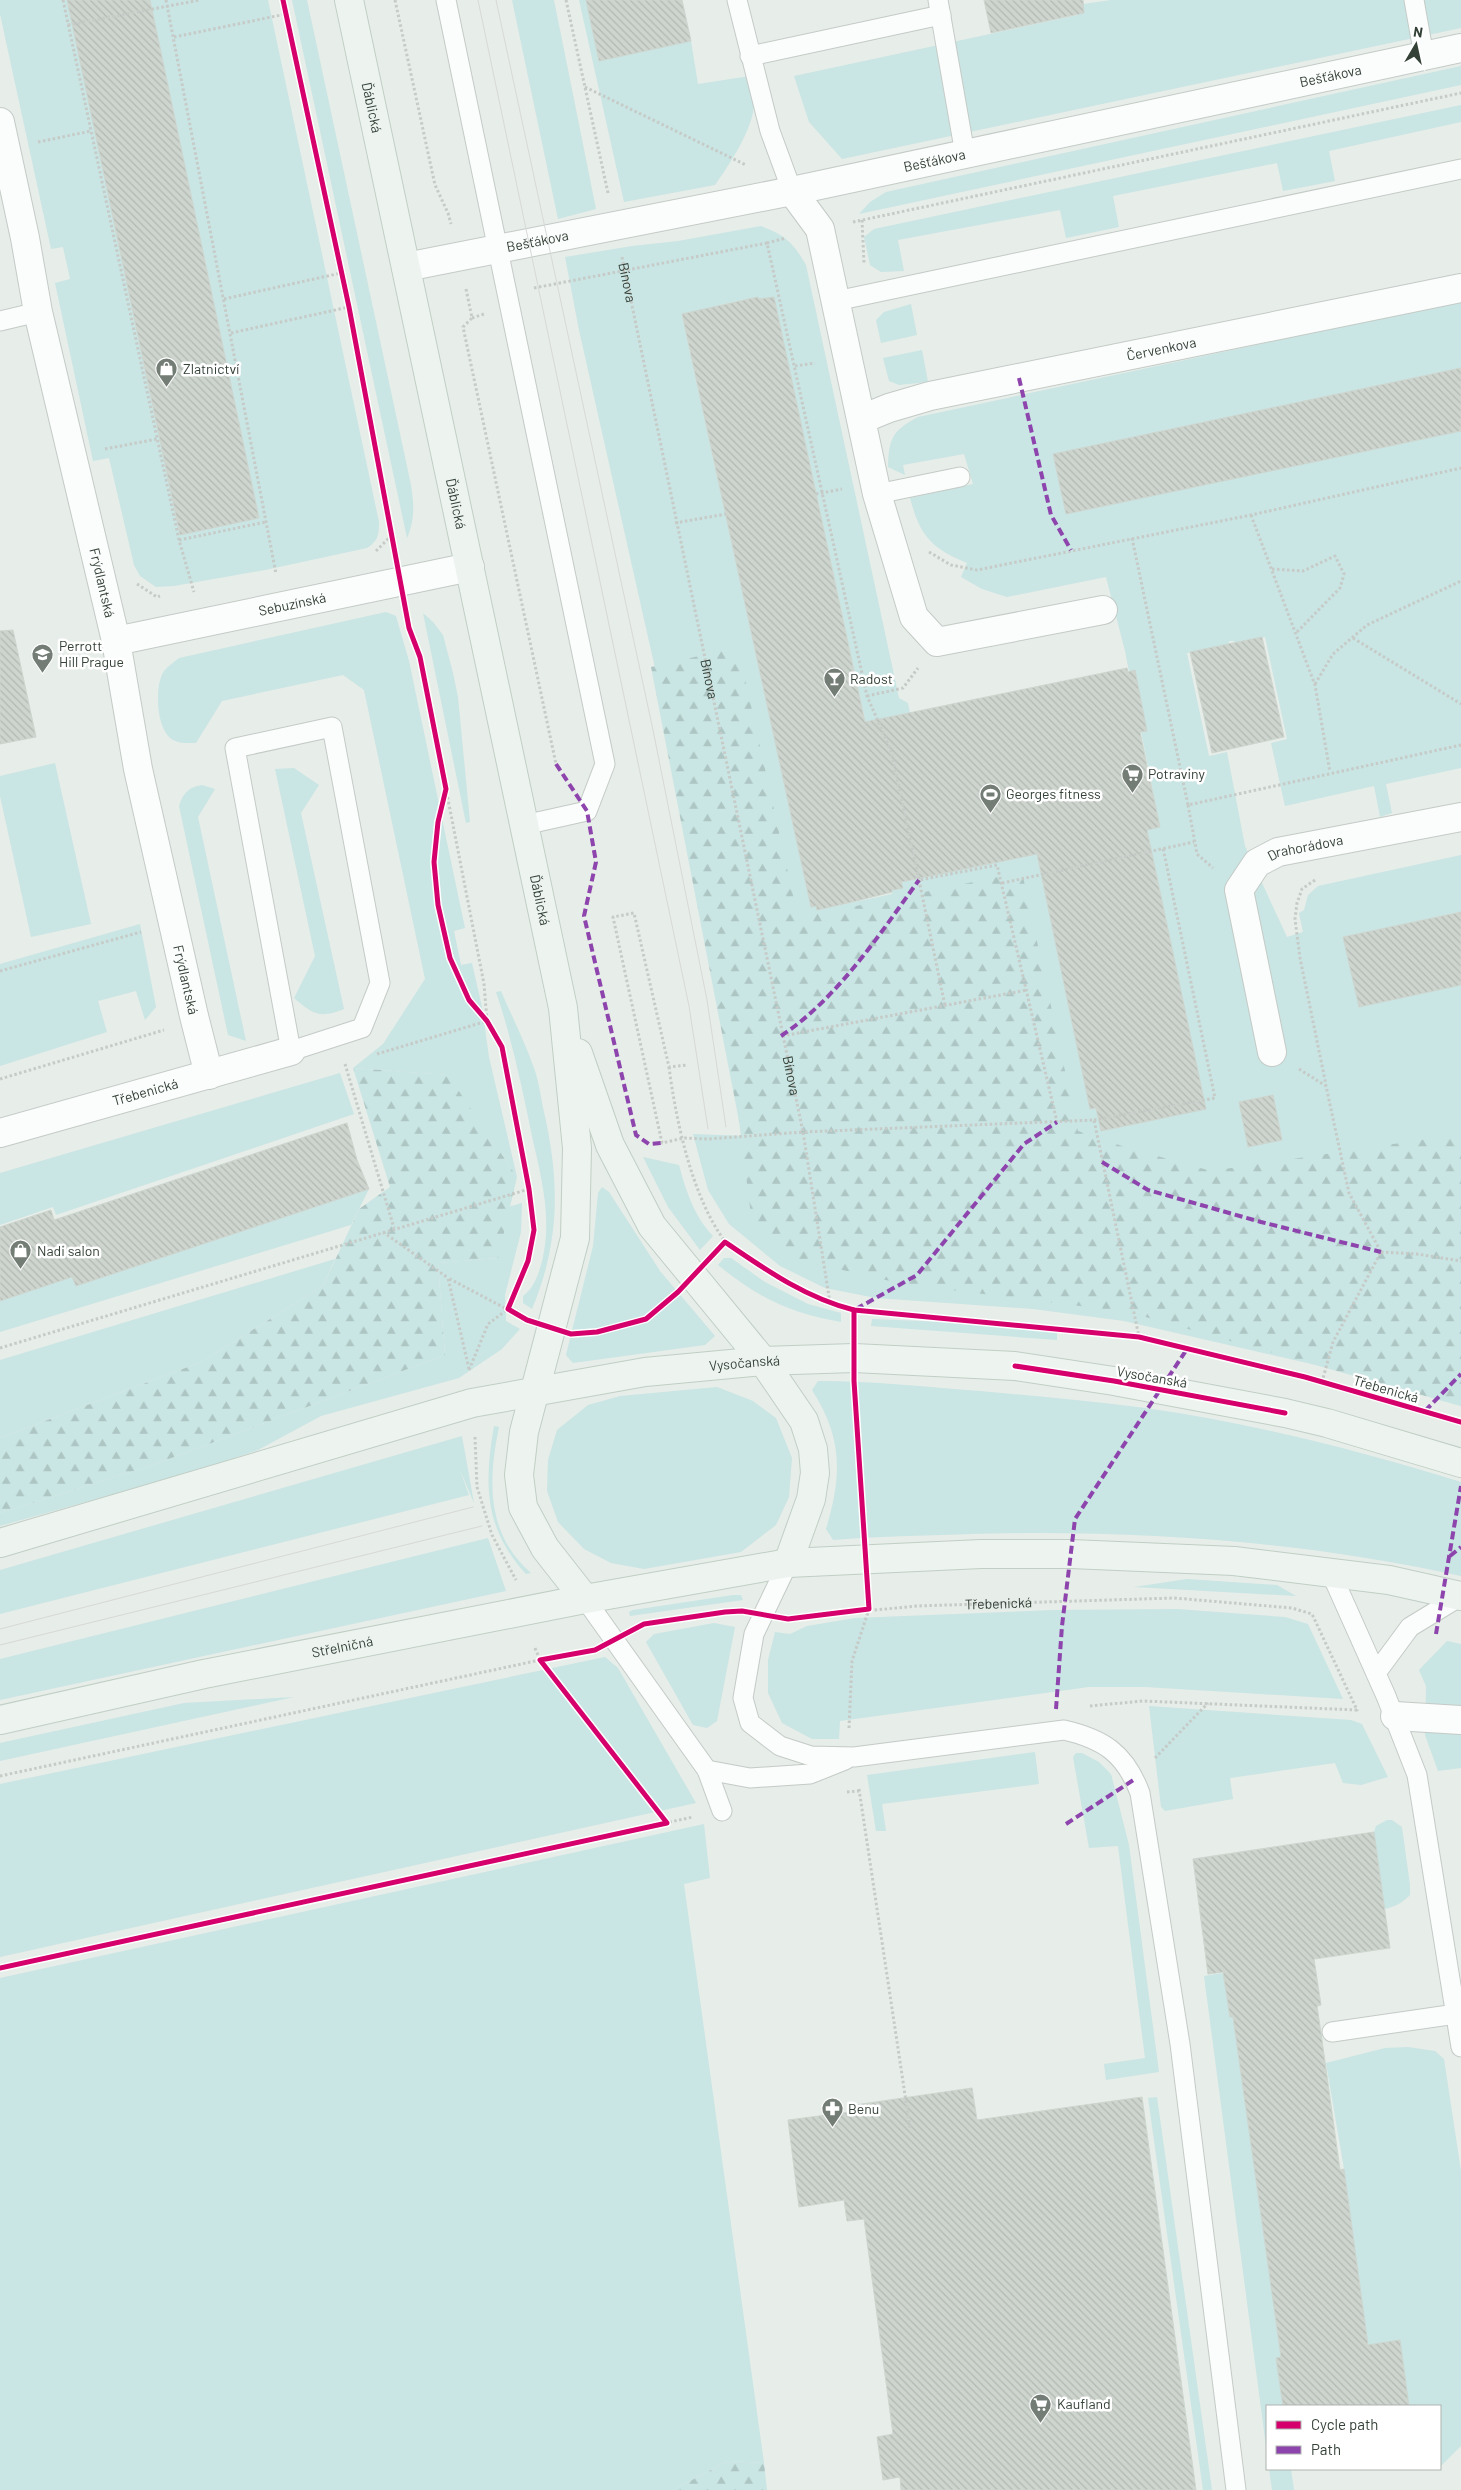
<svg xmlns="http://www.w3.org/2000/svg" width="1461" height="2490" font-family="Barlow,sans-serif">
<defs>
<pattern id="forest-firs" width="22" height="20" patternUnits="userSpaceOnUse" patternTransform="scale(1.25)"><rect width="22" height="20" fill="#c9e5e4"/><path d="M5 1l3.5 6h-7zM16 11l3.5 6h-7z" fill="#adc6c4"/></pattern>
<pattern id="building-back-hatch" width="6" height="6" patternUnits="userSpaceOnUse" patternTransform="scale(1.25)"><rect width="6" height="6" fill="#ced5cf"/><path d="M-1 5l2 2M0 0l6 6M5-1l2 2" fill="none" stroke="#b2b8b2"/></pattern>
</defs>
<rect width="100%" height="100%" fill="#e7ede8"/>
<g fill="#c9e5e4" fill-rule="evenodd">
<path d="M0,0H67L180,535L259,518L150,0H268L379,522C379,535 378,541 367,548L265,570L174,586L156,587L140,576L134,565L109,458L93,461L55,283L70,279L63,247L51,249L0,14Z"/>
<path d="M292,0H307L411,485C414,505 415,519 407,538Z"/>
<polygon points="512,0 554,0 596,209 558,219"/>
<path d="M579,0H586L599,61L691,41L698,84L750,76C752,85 754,94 754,103C754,128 729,165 715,185L624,202Z"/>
<polygon points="1111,0 1461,0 1461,28 842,159 809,122 794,76 1078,15 1076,5"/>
<polygon points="1461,66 1461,85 859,214 870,202 886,192"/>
<polygon points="1461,105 1461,122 1329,151 1335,181 1283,191 1277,163 1113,196 1119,227 1066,238 1060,210 898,240 904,271 881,272 870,265 864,237 874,229"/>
<path d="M761,226C785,235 793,242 806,265L899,698L908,703L910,713L894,716L896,728L868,734L774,297L759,299L758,297L719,305L720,308L690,314L689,312L685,313V316H682L811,907L816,906L817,910L892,894V890L903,888L901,882L1037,854L1090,1109L1096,1108L1102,1131L1206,1109L1147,830L1160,827L1125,651L1106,577L1007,597L982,589L961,577L967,563C931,548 920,536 910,498L973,484L964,454L903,465L905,475L888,467C889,438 892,431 918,417L1461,301V368L1053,454L1066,514L1461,431V768L1386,784L1392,813L1380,817L1374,786L1285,806L1271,743L1287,739L1265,637L1235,643L1234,641H1229V644L1187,653L1209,756L1227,752L1245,846L1287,937L1303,932L1299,913L1304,910L1308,895L1318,886L1461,855V923L1459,912L1344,937L1359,1007L1461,985V1406L1316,1365L1124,1321L1033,1309L876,1298L825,1288L780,1266L729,1224L708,1190L693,1134L782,1137L688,815L579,330L565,257L632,246L678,241ZM1273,1095L1282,1139L1248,1146L1239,1102Z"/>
<polygon points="911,304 917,335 881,343 876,320 884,312"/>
<polygon points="922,350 928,382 899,385 889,381 883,358"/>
<path d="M386,612L396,616L409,661L465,928L454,931L461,965L472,963L482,1007L489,1057L517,1177L447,1075L353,1068L383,1044L425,979L364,690L343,675L222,701L196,743C188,743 180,744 173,740C156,730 154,686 164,671C168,666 174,662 179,658Z"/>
<polygon points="423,613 433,622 443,635 453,673 458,697 470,822 466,823"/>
<polygon points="55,763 91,924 31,937 0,796 0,776"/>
<path d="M294,768L319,785L301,813L344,1009C319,1019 313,1014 294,998L315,956L275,769Z"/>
<path d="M202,785L215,789L198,817L246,1041L228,1035L179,806C183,793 189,787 202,785Z"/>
<polygon points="140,924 156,1007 145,1020 136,991 98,1001 107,1032 0,1066 0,964"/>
<path d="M501,991C512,1017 525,1042 534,1068C539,1082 541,1098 544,1112C560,1182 560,1242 532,1309L523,1303V1296C539,1285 545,1253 546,1234C548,1201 539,1168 532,1136C522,1087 512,1039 496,992Z"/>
<polygon points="340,1073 354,1114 56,1215 53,1207 0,1225 0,1173"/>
<path d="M643,1157L679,1165C686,1191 694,1216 713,1236L700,1250L668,1207Z"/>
<polygon points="602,1187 609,1192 660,1271 715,1336 705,1345 573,1363 566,1355 593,1246 598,1193"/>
<polygon points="369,1189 351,1225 0,1332 0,1301 72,1277 76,1286"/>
<polygon points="522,1203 521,1232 505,1295 506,1321 520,1329 502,1349 459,1378 321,1416 258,1450 196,1471 0,1526 0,1513 153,1465 445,1355 438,1263 498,1258 508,1207"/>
<path d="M724,1258H731L765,1282L808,1304L841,1313V1322C791,1314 757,1297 718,1265Z"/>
<polygon points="335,1259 323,1286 201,1362 0,1438 0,1360"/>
<polygon points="872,1319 968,1323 1057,1332 1057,1340 871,1326"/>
<path d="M818,1381C872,1381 926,1387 980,1391C1035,1396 1090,1401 1145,1408C1252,1423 1358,1450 1461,1482V1576C1292,1539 1115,1528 942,1535C906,1536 869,1537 833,1540L826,1529C842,1476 843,1438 812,1390Z"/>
<polygon points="717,1387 753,1401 776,1418 792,1458 789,1497 776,1525 741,1552 644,1569 611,1563 584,1549 558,1522 547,1491 548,1460 557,1430 588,1405 620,1396"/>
<path d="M494,1426L499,1427C488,1480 486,1534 531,1573L526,1574C484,1529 484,1483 494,1426Z"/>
<polygon points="462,1436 474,1503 459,1468 469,1495 0,1614 0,1570"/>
<polygon points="488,1538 506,1591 0,1700 0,1659"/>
<polygon points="1187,1579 1277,1585 1296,1596 1134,1587"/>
<polygon points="733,1595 741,1595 743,1600 630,1616 629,1612 633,1610"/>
<polygon points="1177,1609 1285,1617 1308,1624 1343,1699 1145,1687 1089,1687 840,1721 839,1739 812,1739 782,1723 768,1693 768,1660 775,1632 790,1634 807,1626 855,1618 1053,1610"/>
<polygon points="714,1623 735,1627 717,1721 707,1728 693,1725 646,1642 654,1634"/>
<polygon points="1447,1641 1461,1644 1461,1768 1438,1771 1425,1735 1426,1686 1419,1670"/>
<polygon points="605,1657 618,1668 696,1803 0,1957 0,1784"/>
<polygon points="294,1697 0,1761 0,1743 184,1703"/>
<polygon points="1149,1706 1351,1720 1362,1724 1388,1777 1361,1785 1343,1783 1335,1763 1230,1778 1233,1799 1165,1811 1161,1807"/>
<polygon points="1035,1752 1039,1784 882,1804 886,1831 876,1831 867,1775"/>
<polygon points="1076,1753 1082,1753 1099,1762 1111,1774 1129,1845 1159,2072 1106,2080 1104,2064 1145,2058 1118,1846 1089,1848 1073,1757"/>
<path d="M1387,1820H1392L1402,1827L1410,1885V1895C1402,1903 1395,1907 1384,1909L1374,1832L1376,1826Z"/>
<polygon points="704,1824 710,1878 684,1884 764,2463 728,2461 673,2490 0,2490 0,1978"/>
<polygon points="1223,1973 1230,2017 1233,2017 1281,2357 1276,2358 1283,2406 1267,2406 1267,2454 1204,1976"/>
<polygon points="1408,2047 1435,2051 1444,2059 1461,2171 1461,2446 1440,2467 1440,2406 1409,2406 1400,2340 1368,2345 1344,2169 1326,2063 1385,2048"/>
<polygon points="1157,2097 1212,2490 1203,2490 1148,2098"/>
<polygon points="1269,2469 1291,2469 1294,2490 1272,2490"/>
</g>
<g fill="url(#forest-firs)">
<polygon points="738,647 798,918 1022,872 1078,1131 1125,1147 1211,1171 1461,1134 1461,1406 1128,1312 903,1284 795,1259 753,1231 739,1121 651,667"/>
<polygon points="353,1068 448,1075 517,1177 498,1258 438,1263 445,1355 153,1465 0,1513 0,1438 201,1362 323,1286 359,1209 390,1187"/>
<polygon points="728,2461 764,2463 767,2490 673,2490"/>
</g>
<g fill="url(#building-back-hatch)" stroke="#cdd5cf">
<polygon points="67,0 150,0 259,518 180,535"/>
<polygon points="586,0 682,0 691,41 599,61"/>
<polygon points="984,0 1083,0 1084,13 991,33"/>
<polygon points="758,297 759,299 774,297 865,722 1127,668 1128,672 1135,670 1147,731 1140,732 1160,827 1147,830 1206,1109 1101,1131 1096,1108 1090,1109 1037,854 901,882 903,888 892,890 892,892 852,902 817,910 816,906 811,907 682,314"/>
<polygon points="1461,368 1461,431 1066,514 1053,454"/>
<polygon points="13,630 36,737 0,744 0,631"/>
<polygon points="1262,637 1284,737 1212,753 1190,652"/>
<polygon points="1461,912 1461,985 1359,1007 1343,937"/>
<polygon points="1273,1095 1282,1140 1248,1147 1239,1102"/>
<polygon points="347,1123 357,1160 369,1189 76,1286 72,1277 0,1301 0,1227 51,1210 54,1220"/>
<polygon points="1374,1832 1390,1948 1314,1959 1321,2005 1317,2006 1321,2033 1340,2170 1344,2169 1368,2345 1400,2340 1409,2406 1283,2406 1276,2358 1281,2357 1233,2017 1230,2017 1223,1972 1208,1974 1193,1859"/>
<polygon points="972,2088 977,2120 1142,2097 1196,2490 901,2490 900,2477 883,2480 877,2437 893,2434 864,2219 847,2221 844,2200 799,2207 788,2120 850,2112 848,2106"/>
</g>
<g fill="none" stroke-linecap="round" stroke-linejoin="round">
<defs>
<g id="lane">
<polyline points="446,0 605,764 587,811 524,825"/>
<polyline points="737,0 770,131 792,191"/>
<polyline points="938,0 965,154"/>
<polyline points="1414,0 1424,56"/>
<polyline points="750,56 941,15"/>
<polyline points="836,301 1461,169"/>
<polyline points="0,321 38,312"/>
<polyline points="877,494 960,477"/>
<polygon points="332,727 380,983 362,1028 291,1051 235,748"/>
<path d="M788,1563L754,1634L743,1698L750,1723L780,1746L811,1756L854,1757L1064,1730C1103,1739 1125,1753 1140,1793L1180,2044L1236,2490"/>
<polyline points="1331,1573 1386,1696 1417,1775 1461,2047"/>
<polyline points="585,1599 707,1770 722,1811"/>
<polyline points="1376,1673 1410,1627 1461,1596"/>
<polyline points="707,1770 750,1778 810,1774 845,1760"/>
<polyline points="1332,2032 1456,2014"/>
</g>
<g id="street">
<path id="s3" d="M0,122L25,238L38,312L116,641L138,769L194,1016L209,1075"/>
<polyline points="792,191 820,229 877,494 914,617 937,642 1103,610"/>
<path id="s4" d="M406,267L792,191L1461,48"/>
<path id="s5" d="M862,419L889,408L930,396L1461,288"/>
<path id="s6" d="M116,641L470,567"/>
<path id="s7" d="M1272,1052L1239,890L1257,863L1278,852L1461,817"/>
<path id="s8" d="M0,1133L291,1051"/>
<polyline points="1395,1716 1461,1720"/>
</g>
<g id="secondary">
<path id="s9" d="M349,0L563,1008L577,1148L575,1238L524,1432L519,1475L523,1507L545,1548L585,1599"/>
<polyline points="578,1053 610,1145 652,1226 763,1361 804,1421 813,1449 815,1473 811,1499 788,1563"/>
<path id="s10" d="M0,1543L472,1403L645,1372L763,1361L854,1358L1015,1366L1114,1381L1285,1413L1327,1423L1461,1463"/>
<path id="s11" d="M0,1720L204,1674L585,1599L788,1563L981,1554H1071L1234,1561L1389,1580L1461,1596"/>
</g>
</defs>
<use href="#lane" stroke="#c4cbc6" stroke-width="21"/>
<use href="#street" stroke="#c4cbc6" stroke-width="30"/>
<use href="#secondary" stroke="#c1cec5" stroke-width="30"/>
<g stroke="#c6cbc7" stroke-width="3" stroke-dasharray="2.5 2.5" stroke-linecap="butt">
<polyline points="63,0 179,540 194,592"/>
<polyline points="166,0 276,574"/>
<polyline points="395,0 435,185 448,213 451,224"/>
<polyline points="566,0 608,193"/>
<polyline points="68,25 200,0"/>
<polyline points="174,37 286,14"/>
<polyline points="585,87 746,165"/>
<polyline points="38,142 91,131"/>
<polyline points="862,220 864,263"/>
<polyline points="853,222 1461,93"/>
<polyline points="767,243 786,238"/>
<path id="s1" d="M622,257L803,1132L708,1139L684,1138L662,1143L613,917L634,913L669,1067L688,1065"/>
<polyline points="534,288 767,243 867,696 891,751 919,880 997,865 1057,1122"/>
<polyline points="466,289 472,318 463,327 556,764"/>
<polyline points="224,299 341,273"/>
<polyline points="472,318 484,314"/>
<polyline points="231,333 349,307"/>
<polyline points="795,366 815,363"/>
<polyline points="105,449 157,439"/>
<polyline points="816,494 842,489"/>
<polyline points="1251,515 1315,685 1330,772"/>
<polyline points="675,523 726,514"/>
<polyline points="1132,538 1188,805 1461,745"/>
<polyline points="179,540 266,522"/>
<polyline points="376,551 391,536"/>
<polyline points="929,552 951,565 977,570 1251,515 1461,468"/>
<polyline points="1272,569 1303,571 1335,556 1344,574 1340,588 1296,633"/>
<polyline points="137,584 157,597 160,596"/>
<polyline points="1353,638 1461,704"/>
<polyline points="1315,684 1333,654 1367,625 1461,581"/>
<polyline points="867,696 903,688 918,668"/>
<polyline points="1188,805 1197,854 1213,868"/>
<polyline points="919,880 945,1006"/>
<polyline points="1315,880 1302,889 1297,903 1295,919 1300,958 1326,1085"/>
<polyline points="1002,883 1194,842"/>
<polyline points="0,971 141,932"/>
<polyline points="782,1036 1027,990"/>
<polyline points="377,1054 487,1021 484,984 446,789"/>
<polyline points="345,1064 394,1228"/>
<path d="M669,1067C676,1121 692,1196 724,1240C729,1247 739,1251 746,1256C779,1279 814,1300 854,1310L1139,1337L1305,1377L1461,1422"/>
<polyline points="1299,1069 1326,1086 1349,1193 1381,1252 1333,1342 1322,1382"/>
<polyline points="0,1079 164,1030"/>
<polyline points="1094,1120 1215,1098 1163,848"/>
<polyline points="383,1232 448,1278"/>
<polyline points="716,1252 725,1242"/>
<polyline points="1381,1252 1417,1254 1461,1261"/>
<polyline points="830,1303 803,1132 1094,1120 1139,1337"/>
<polyline points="584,1333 597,1332 646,1319 669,1299"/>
<polyline points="0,1348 529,1189"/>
<polyline points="469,1369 448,1278 520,1316"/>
<polyline points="469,1370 488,1324 508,1309"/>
<polyline points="855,1391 864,1527"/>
<polyline points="475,1437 477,1487 492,1535 516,1580"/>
<path id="s2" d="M795,1618L916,1606L1174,1598L1292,1608L1312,1614L1357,1710L1143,1701L1089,1706"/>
<polyline points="676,1619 732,1611"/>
<polyline points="535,1648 540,1660 667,1823"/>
<polyline points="849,1728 852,1661 869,1609"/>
<polyline points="1155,1758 1208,1703"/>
<polyline points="0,1776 540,1660 586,1652"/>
<polyline points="859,1789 910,2128"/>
<polyline points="847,1792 859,1791"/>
<polyline points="0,1968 693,1817"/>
</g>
<use href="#lane" stroke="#fbfcfc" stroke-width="19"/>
<use href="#street" stroke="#fbfcfc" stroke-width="28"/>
<use href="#secondary" stroke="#edf4f0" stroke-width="28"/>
<g stroke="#d7d8d7" stroke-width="1">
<polyline points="478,0 689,1006 708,1129"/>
<polyline points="496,0 653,730 707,1000 726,1127"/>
<polyline points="0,1629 473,1507"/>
<polyline points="0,1645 482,1526"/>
</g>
<g stroke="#8e44ad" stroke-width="4" stroke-dasharray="8 4" stroke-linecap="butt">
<polyline points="1019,378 1051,515 1071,550"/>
<polyline points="556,764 587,811 596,862 584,916 636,1135 649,1144 662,1143"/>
<path d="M781,1036C838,998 879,935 919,880"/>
<polyline points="1102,1162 1148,1190 1261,1222 1381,1252"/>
<polyline points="856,1309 917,1275 1024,1144 1057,1122"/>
<polyline points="1425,1411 1461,1374"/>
<polyline points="1450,1556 1461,1547"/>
<polyline points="1436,1634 1461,1486"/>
<polyline points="1056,1709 1062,1626 1075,1519 1187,1349"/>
<polyline points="1066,1824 1135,1779"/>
</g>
<defs>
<g id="cycleway">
<path d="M283,0L349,307L409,628L420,657L446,789L438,822L434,862L438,905L450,958L469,1000L487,1021L502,1047L529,1189L534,1230L528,1261L508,1309L527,1320L571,1334L597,1332L646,1319L678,1292L725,1242C766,1270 806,1298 854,1310L1139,1337L1305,1377L1461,1422"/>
<polyline points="1015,1366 1114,1381 1285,1413"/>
<polyline points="0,1968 667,1823 540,1660 595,1650 644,1624 725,1612 742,1611 788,1619 869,1609 854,1381 854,1310"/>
</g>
</defs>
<use href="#cycleway" stroke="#fff" stroke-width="8"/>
<use href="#cycleway" stroke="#d6006c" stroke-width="5"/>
</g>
<defs>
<symbol id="shop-pin" viewBox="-11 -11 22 30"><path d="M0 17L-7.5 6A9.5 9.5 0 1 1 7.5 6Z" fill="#737d75" stroke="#fff"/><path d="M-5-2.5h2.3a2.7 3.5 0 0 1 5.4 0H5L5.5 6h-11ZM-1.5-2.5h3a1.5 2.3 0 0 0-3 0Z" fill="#fff"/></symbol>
<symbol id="school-pin" viewBox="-11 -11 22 30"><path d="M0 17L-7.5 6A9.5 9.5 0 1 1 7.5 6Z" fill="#737d75" stroke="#fff"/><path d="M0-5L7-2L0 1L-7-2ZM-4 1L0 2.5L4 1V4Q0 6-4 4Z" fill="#fff"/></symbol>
<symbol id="bar-pin" viewBox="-11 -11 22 30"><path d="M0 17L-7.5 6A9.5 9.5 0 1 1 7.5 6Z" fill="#737d75" stroke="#fff"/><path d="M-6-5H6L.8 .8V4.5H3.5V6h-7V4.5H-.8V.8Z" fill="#fff"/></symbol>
<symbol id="supermarket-pin" viewBox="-11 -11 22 30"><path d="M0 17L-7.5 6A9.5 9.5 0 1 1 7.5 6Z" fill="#737d75" stroke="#fff"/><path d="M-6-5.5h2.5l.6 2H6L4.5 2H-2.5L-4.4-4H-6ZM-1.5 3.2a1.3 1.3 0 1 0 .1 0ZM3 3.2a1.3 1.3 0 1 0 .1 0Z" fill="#fff"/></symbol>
<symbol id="stadium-pin" viewBox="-11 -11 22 30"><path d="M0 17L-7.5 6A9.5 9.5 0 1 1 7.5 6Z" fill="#737d75" stroke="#fff"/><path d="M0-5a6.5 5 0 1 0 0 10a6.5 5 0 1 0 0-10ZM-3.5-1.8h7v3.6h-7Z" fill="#fff"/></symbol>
<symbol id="pharmacy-pin" viewBox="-11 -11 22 30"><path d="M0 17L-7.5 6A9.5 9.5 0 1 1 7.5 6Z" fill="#737d75" stroke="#fff"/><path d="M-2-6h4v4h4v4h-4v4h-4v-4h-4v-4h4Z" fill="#fff"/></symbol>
</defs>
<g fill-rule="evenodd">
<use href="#shop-pin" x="154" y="356" width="25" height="34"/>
<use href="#school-pin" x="30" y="642" width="25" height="34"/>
<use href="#bar-pin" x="822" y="666" width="25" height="34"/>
<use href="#supermarket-pin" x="1120" y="762" width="25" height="34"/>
<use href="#stadium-pin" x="978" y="782" width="25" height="34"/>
<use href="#shop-pin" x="8" y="1238" width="25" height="34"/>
<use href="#pharmacy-pin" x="820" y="2096" width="25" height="34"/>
<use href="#supermarket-pin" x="1028" y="2392" width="25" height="34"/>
</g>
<g text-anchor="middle" stroke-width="5" stroke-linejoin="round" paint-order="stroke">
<g font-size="14" fill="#344137" stroke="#fff">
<text dy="5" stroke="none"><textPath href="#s4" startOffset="944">Bešťákova</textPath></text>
<text dy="5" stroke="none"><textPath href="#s9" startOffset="110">Ďáblická</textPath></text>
<text dy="5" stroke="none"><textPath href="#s4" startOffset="539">Bešťákova</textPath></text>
<text dy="5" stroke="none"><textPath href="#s4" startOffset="134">Bešťákova</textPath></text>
<text dy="5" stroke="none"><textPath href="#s1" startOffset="26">Bínova</textPath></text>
<text dy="5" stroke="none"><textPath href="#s5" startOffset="308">Červenkova</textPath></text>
<text dy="5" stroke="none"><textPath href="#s9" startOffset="515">Ďáblická</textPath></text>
<text dy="5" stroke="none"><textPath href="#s3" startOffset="472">Frýdlantská</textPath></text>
<text dy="5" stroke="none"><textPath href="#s6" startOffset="180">Sebuzínská</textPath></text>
<text dy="5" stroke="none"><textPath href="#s1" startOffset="431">Bínova</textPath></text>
<text dy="5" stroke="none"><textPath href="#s7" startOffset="249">Drahorádova</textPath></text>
<text dy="5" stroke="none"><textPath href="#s9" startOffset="920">Ďáblická</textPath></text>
<text dy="5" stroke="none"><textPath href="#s3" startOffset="878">Frýdlantská</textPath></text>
<text dy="5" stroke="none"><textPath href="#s1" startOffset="836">Bínova</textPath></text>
<text dy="5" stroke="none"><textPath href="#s8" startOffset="151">Třebenická</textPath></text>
<text dy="5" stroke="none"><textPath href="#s10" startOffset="768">Vysočanská</textPath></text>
<text transform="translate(1152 1377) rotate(10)" y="5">Vysočanská</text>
<text transform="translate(1386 1389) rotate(16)" y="5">Třebenická</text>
<text dy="5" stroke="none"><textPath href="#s2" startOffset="204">Třebenická</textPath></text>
<text dy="5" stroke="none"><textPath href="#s11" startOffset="350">Střelničná</textPath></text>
</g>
<g font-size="14" fill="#344137" stroke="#fff" text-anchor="start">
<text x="183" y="374">Zlatnictví</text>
<text x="59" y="651">Perrott<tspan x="59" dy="16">Hill Prague</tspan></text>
<text x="850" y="684">Radost</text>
<text x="1148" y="779">Potraviny</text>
<text x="1006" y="799">Georges fitness</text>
<text x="37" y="1256">Nadi salon</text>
<text x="848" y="2114">Benu</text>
<text x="1057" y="2409">Kaufland</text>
</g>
</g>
<rect x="1266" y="2405" width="175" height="65" fill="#ffffff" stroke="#aeb3af"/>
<rect x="1276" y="2421" width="25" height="8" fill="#d6006c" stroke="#aeb3af"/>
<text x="1311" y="2430" font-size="15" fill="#344137">Cycle path</text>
<rect x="1276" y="2446" width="25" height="8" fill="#8e44ad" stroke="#aeb3af"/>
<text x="1311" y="2455" font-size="15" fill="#344137">Path</text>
<g transform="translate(1416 45) rotate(9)" stroke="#ffffff" stroke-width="4" paint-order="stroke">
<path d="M0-4L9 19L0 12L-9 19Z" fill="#344137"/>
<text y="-8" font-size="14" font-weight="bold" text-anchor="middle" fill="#344137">N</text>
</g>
</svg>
